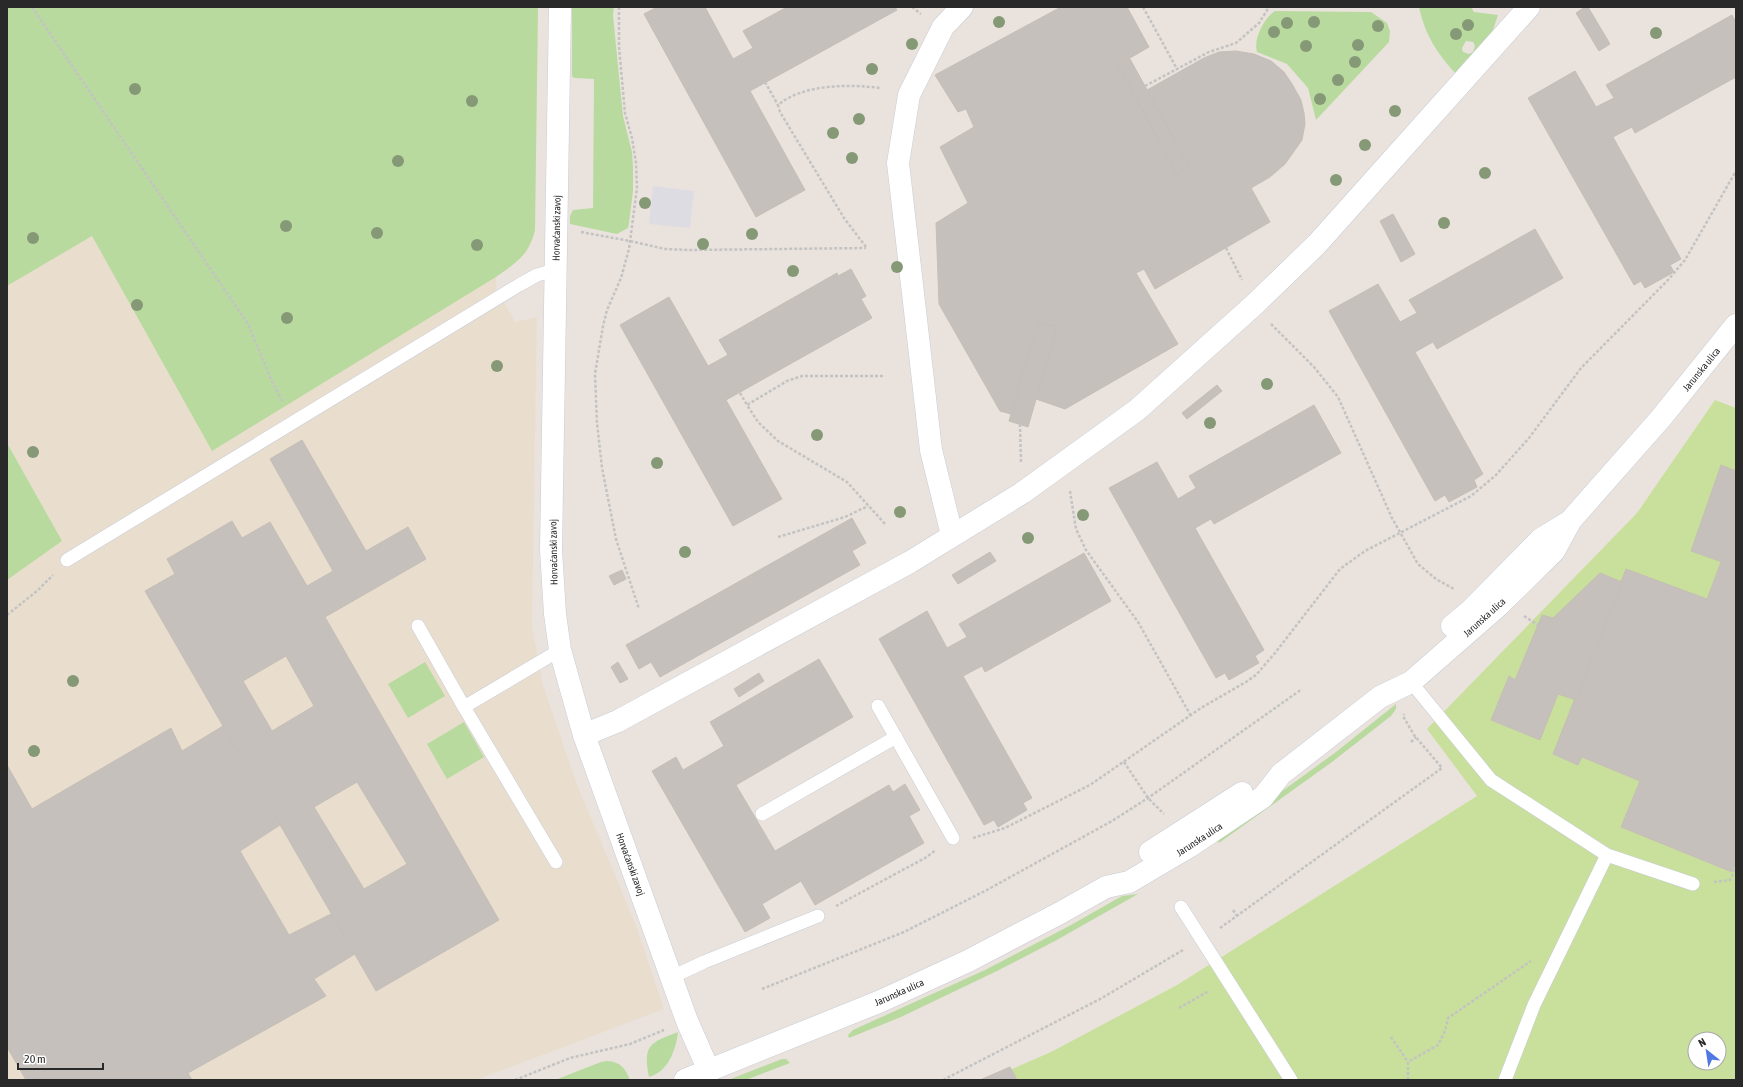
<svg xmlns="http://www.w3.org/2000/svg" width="1743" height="1087" font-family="'Asap Condensed',sans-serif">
<rect width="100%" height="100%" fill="#eae3dd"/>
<polygon fill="#dedce3" points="653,186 694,191 690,228 649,224"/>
<polygon fill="#e9dece" points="7,7 538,7 535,230 532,241 525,254 496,277 496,288 515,322 537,317 532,626 543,685 576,782 637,928 664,1009 476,1080 7,1080"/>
<g fill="#b9da9f" fill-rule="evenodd">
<path d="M7,7H538L535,230C529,255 516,263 496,277L212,451L92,236L7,286Z"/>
<polygon points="572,7 614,7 613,15 623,116 632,152 633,167 633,191 629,223 628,228 617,234 570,224 570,216 573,210 593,208 594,79 574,78 572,76"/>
<path d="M1419,7H1471L1474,12L1498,15L1492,33L1456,74C1437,53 1425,35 1419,7ZM1466,41L1473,42L1475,46L1473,52L1469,54L1463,52L1462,48Z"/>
<path d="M1275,11L1371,12L1387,23L1390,31L1389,42L1316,120L1308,88L1287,64L1257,52C1253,39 1264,18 1275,11Z"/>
<polygon points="7,443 62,541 7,580"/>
<polygon points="425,662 445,696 408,718 388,684"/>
<polygon points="1396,704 1396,709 1391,716 1332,762 1219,843 1218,840 1237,824 1336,752"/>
<polygon points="464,722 484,757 447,779 427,744"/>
<polygon points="1138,894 1055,941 997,971 901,1017 849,1038 848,1035 853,1030 985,970 1071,925 1122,896"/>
<path d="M678,1032C676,1050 668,1072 649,1077C643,1045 649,1043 678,1032Z"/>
<polygon points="782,1059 786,1059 790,1063 746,1080 728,1080"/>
<path d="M607,1061C621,1062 625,1068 630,1080H555L601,1062Z"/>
</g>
<path fill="#c9e09c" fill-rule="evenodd" d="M1715,400L1736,408V1080H987L1051,1052L1177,985L1477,796L1427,729L1637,513ZM1695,1039H1719V1063H1695Z"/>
<g fill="#c5c0bc" stroke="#c5beb6" fill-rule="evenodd">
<polygon points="657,7 705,7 733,59 753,48 743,31 787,7 895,7 897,10 750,91 805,190 756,217 644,14"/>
<polygon points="1061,7 1127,7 1149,47 1118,65 1177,174 1189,166 1147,90 1204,58 1219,52 1236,51 1254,54 1271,61 1284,72 1292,84 1301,100 1304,113 1305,124 1302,140 1285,164 1270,177 1251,188 1270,222 1155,289 1144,269 1136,273 1178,344 1065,409 1036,399 1057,327 1038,322 1011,414 1000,411 939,304 936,223 968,203 940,147 974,127 966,109 958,112 935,75"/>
<polygon points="1585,7 1588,7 1610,44 1599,51 1576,13"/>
<polygon points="1732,15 1736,22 1736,77 1635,133 1632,127 1613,137 1681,259 1670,265 1674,272 1645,288 1641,281 1634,285 1528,98 1575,71 1596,107 1614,98 1606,85"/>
<polygon points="1130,59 1189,166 1177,174 1118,65"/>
<polygon points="1393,214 1415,254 1401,262 1380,221"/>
<polygon points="1535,229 1563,278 1437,349 1433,342 1415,352 1483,474 1474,480 1477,487 1449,502 1445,495 1435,501 1329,311 1378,284 1400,322 1417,313 1409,300"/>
<polygon points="851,269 866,296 861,299 872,318 726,400 782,499 733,526 620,325 669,297 708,366 728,355 719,340 837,273 838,276"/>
<polygon points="1038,322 1057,327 1028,427 1009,421"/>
<polygon points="1217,385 1222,391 1187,419 1182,413"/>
<polygon points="1314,405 1341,453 1214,524 1211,519 1195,528 1264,650 1255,656 1259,663 1229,680 1225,673 1216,678 1109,488 1157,462 1178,499 1196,488 1189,476"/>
<path d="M302,440L366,551L408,527L426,559L325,617L499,920L376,991L145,591L175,574L167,559L232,521L242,538L270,522L307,586L333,571L270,459ZM286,656L314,706L272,731L243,681ZM357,782L407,864L364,889L314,807Z"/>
<polygon points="1721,465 1736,471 1736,567 1691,551"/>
<polygon points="852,518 866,543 852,551 860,565 660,677 651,662 639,669 626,645"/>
<polygon points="990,552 996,561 958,584 952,575"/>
<polygon points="1084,553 1111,601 985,672 982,666 963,676 1032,798 1023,803 1027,810 998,827 994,820 984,825 879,639 927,611 947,648 967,637 959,624"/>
<polygon points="1721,562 1736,567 1736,862 1732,872 1621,827 1640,781 1582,757 1578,765 1553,754 1626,569 1707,599"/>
<polygon points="622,570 626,579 614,585 609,576"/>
<polygon points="1600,573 1622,582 1576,700 1558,694 1540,740 1491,720 1509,676 1515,680 1542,615 1553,618"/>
<polygon points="819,659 853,717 736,785 775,851 889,785 893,792 905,784 920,810 909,816 924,843 815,905 801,881 762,904 770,918 745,932 652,771 676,757 683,770 724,746 710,722"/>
<polygon points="618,662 628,679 620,683 611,667"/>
<polygon points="759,673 764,681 739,697 734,689"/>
<polygon points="223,726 280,825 240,851 289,935 331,914 355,954 314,979 326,996 188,1073 192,1080 26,1080 7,1047 7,765 32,809 171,728 182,751"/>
<polygon points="1010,1067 1017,1080 980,1080"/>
</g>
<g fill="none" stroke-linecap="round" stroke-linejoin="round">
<defs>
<g id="lane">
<polyline points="67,560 519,285 537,275 555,270"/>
<polyline points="418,626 464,707 560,650"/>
<polyline points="1411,682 1491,780 1607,855 1693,884"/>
<polyline points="878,706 953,838"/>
<polyline points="464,707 556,862"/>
<polyline points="762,814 896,737"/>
<polyline points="1181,907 1291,1080"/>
<polyline points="672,977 704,962 818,916"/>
<polyline points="1505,1080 1534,1005 1607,855"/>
</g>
<g id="street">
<polyline points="560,7 551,550 555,614 560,650 584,735 687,1021 709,1071"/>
<polyline points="952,535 931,450 898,163 909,95 943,27 962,7"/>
<polyline points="584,735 618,721 910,562 1022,493 1137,410 1255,304 1317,244 1529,7"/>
</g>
<g id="secondary">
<polyline points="1452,626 1470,611 1541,539 1569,522"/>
<polyline points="1150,852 1242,793"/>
<polyline points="685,1080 881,1001 968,961 1060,913 1106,887 1129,882 1190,846 1263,797 1281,774 1380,697 1411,682 1498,606 1554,551 1571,520 1661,418 1736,325"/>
</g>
</defs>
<use href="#lane" stroke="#c8ccd5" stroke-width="14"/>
<use href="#street" stroke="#c8ccd5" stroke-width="23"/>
<use href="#secondary" stroke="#c8ccd5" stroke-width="23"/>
<g stroke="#c3c3c3" stroke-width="2.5" stroke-dasharray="3 2" stroke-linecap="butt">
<polyline points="32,7 248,324 270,377 283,403"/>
<polyline points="619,7 619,47 625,113 632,138 636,163 637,188 629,249 621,278 607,310 603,326 595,374 597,423 602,468 616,539 639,609"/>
<polyline points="912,7 921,14"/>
<polyline points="1143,7 1177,69"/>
<polyline points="765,82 778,105"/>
<polyline points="1145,86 1209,52 1236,43 1259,23 1269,7"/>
<polyline points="581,232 630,241 665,249 688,250 866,248"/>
<path d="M866,247L844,218L780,112L778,105C803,84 849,84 880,88"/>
<polyline points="1226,248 1242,280"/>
<polyline points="1271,324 1314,367 1338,397 1392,518 1418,564 1436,579 1454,589"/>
<polyline points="883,376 802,376 787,381 747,405 758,422 778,441 847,482 886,525"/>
<polyline points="740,393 747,405"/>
<polyline points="1020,424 1021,463"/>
<polyline points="1070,491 1076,529 1086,550 1138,622 1191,716"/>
<polyline points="778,537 845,517 868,506"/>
<polyline points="7,615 37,591 53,575"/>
<polyline points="1524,616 1538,625"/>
<polyline points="1411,742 1416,737"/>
<polyline points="1124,762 1148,798 1164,814"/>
<polyline points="973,838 1005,828 1090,785 1201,708 1246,682 1256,675 1275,653 1340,569 1365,551 1471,496 1496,475 1529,438 1581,368 1668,280 1685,260 1736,171"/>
<polyline points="1714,882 1730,880 1736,868"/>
<polyline points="836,906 925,858 936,850"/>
<polyline points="1233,910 1237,916"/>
<polyline points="1220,928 1442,768 1414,735 1403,716 1404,714"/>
<polyline points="762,989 904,932 985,891 1112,821 1148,798 1302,689"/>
<polyline points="1179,1008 1209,991"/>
<polyline points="1391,1037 1408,1062"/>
<polyline points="515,1080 570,1058 630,1044 664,1030"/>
<polyline points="943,1080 1102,998 1183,950"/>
<polyline points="1408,1080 1408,1062 1438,1045 1445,1031 1448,1018 1531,961"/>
</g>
<use href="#lane" stroke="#fff" stroke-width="13"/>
<use href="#street" stroke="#fff" stroke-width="22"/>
<use href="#secondary" stroke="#fff" stroke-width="22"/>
</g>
<g fill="#869976">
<circle cx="999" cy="22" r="6"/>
<circle cx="1314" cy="22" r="6"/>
<circle cx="1287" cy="23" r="6"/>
<circle cx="1468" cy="25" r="6"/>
<circle cx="1378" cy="26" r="6"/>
<circle cx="1274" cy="32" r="6"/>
<circle cx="1656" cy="33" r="6"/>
<circle cx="1456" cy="34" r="6"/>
<circle cx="912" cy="44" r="6"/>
<circle cx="1358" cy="45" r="6"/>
<circle cx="1306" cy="46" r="6"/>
<circle cx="1355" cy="62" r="6"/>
<circle cx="872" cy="69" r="6"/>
<circle cx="1338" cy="80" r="6"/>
<circle cx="135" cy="89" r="6"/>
<circle cx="1320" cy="99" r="6"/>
<circle cx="472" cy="101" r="6"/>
<circle cx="1395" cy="111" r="6"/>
<circle cx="859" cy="119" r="6"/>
<circle cx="833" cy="133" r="6"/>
<circle cx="1365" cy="145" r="6"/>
<circle cx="852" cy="158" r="6"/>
<circle cx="398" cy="161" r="6"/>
<circle cx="1485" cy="173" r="6"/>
<circle cx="1336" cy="180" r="6"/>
<circle cx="645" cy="203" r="6"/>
<circle cx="1444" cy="223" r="6"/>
<circle cx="286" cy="226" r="6"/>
<circle cx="377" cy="233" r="6"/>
<circle cx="752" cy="234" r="6"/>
<circle cx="33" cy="238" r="6"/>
<circle cx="703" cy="244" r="6"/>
<circle cx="477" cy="245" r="6"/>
<circle cx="897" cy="267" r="6"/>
<circle cx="793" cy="271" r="6"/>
<circle cx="137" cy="305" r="6"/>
<circle cx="287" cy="318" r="6"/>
<circle cx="497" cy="366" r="6"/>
<circle cx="1267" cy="384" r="6"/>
<circle cx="1210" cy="423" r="6"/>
<circle cx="817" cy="435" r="6"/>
<circle cx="33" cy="452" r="6"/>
<circle cx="657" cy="463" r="6"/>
<circle cx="900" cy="512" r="6"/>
<circle cx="1083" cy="515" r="6"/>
<circle cx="1028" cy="538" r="6"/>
<circle cx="685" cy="552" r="6"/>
<circle cx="73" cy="681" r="6"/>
<circle cx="34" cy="751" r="6"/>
</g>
<g text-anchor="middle" stroke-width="3" stroke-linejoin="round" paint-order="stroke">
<g font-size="10" fill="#292929" stroke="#fff">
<text transform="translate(556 228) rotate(-89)" y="4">Horvaćanski zavoj</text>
<text transform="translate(1701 369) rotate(-51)" y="4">Jarunska ulica</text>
<text transform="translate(553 552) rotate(-91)" y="4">Horvaćanski zavoj</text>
<text transform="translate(1484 617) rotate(-42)" y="4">Jarunska ulica</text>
<text transform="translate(1199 839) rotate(-33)" y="4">Jarunska ulica</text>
<text transform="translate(631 864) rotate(70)" y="4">Horvaćanski zavoj</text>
<text transform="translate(899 992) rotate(-24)" y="4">Jarunska ulica</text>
</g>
</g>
<rect width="1743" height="1087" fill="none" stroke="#292929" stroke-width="16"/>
<g transform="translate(1707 1051) rotate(330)"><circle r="19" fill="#ffffff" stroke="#a9a9a9"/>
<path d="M0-3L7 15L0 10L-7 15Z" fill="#4f78e4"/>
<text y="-6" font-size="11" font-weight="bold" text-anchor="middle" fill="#292929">N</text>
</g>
<path d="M18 1063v6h85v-6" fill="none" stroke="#292929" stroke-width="2"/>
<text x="24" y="1063" font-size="12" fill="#292929" stroke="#ffffff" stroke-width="3" paint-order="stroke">20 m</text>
</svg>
